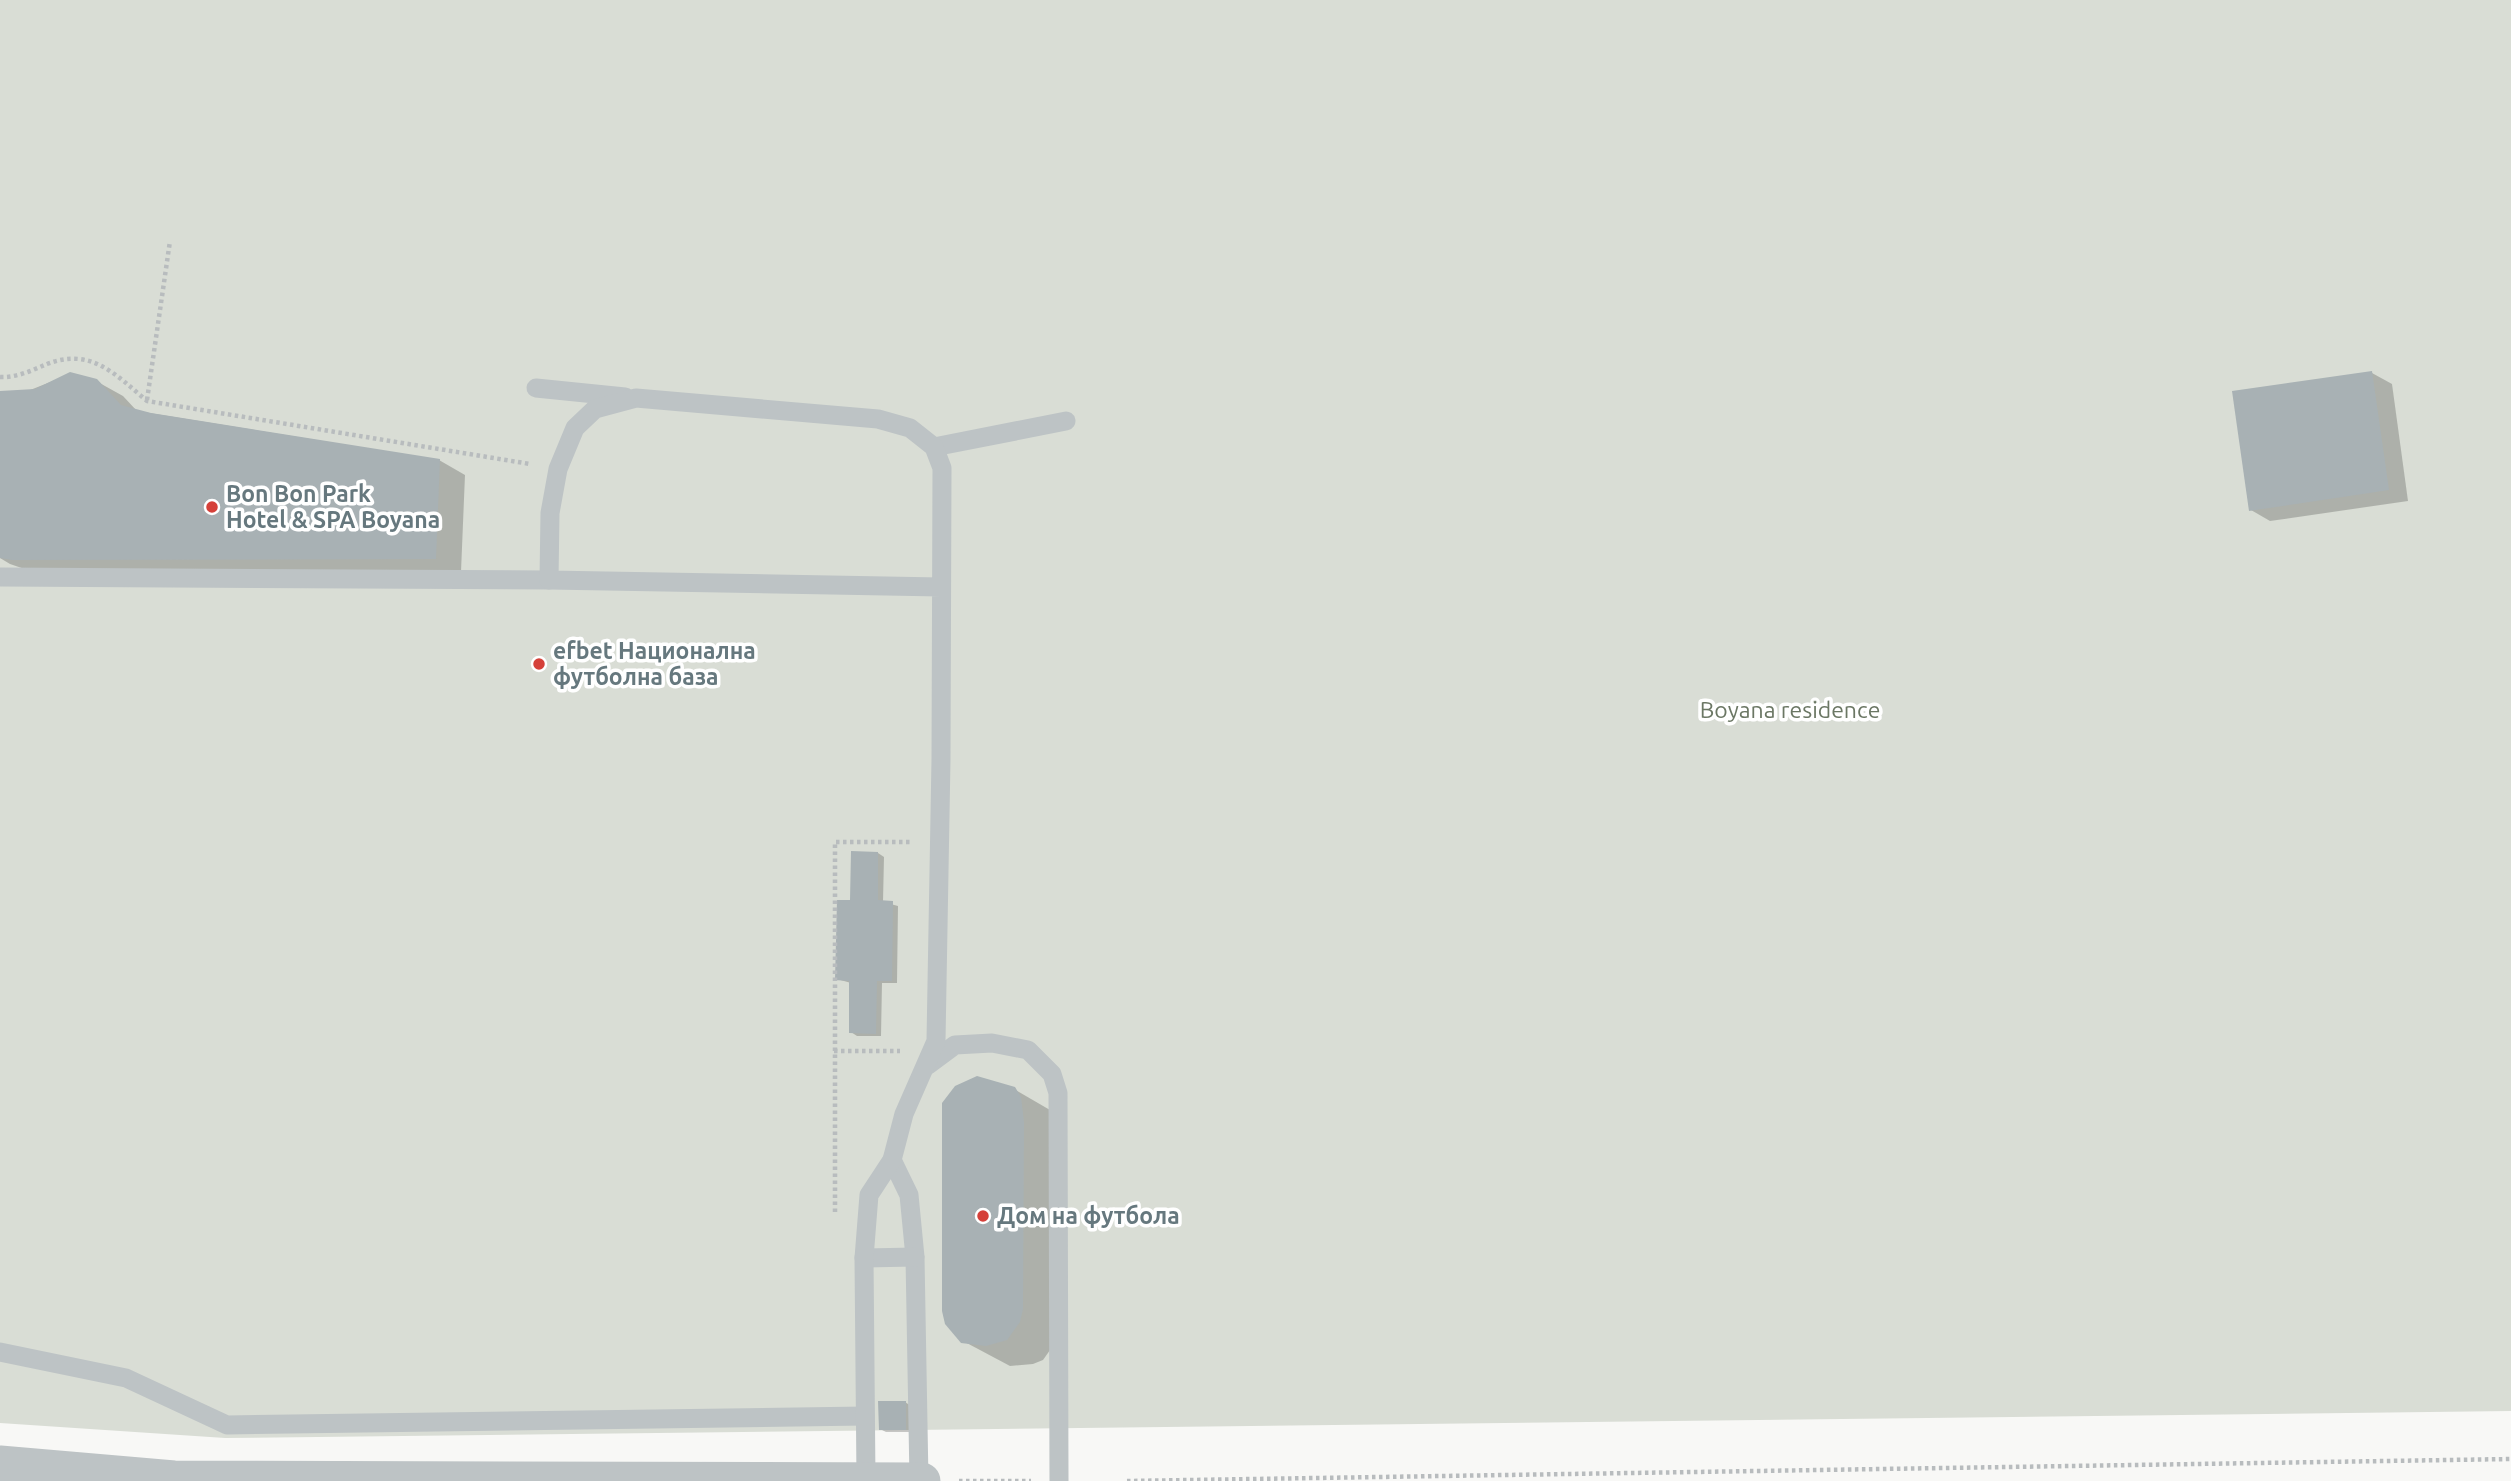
<svg xmlns="http://www.w3.org/2000/svg" width="2511" height="1481" font-family="Ubuntu,sans-serif">
<rect width="100%" height="100%" fill="#f8f8f6"/>
<polygon fill="#d9ddd5" points="0,0 2511,0 2511,1411 225,1438 0,1423"/>
<g fill="#0003">
<polygon points="2372,373 2392,384 2408,501 2270,521 2251,510"/>
<polygon points="71,374 96,381 123,396 137,411 439,460 465,475 461,572 39,574 10,564 0,558 0,392 25,392"/>
<polygon points="878,853 884,857 883,902 898,906 897,983 882,983 881,1036 857,1036 851,1032 851,983 837,979 852,902"/>
<polygon points="978,1078 1014,1089 1050,1110 1055,1343 1043,1360 1033,1364 1010,1366 963,1341"/>
<polygon points="905,1402 911,1406 912,1432 886,1432 880,1429"/>
</g>
<g fill="#a8b1b4">
<polygon points="2372,371 2389,490 2249,511 2232,391"/>
<polygon points="70,372 97,379 121,405 151,413 440,459 436,559 12,560 0,558 0,391 35,389"/>
<polygon points="851,851 878,852 878,900 893,901 892,981 877,981 876,1034 849,1033 849,981 835,980 837,900 850,900"/>
<polygon points="977,1076 1015,1087 1021,1097 1024,1122 1023,1309 1020,1322 1007,1340 986,1346 961,1343 945,1324 942,1311 942,1103 955,1086"/>
<polygon points="878,1401 906,1401 906,1430 879,1430"/>
</g>
<g fill="none" stroke-linecap="round" stroke-linejoin="round">
<g stroke="#b8bcbe" stroke-width="4.5" stroke-dasharray="3.5 3.5" stroke-linecap="butt">
<path d="M0,377C16,378 33,370 47,364C91,347 115,374 147,401L530,464"/>
<polyline points="147,400 170,241"/>
<polyline points="834,1051 900,1051"/>
<polyline points="835,1212 835,842 911,842"/>
<polyline points="959,1481 1031,1481"/>
<polyline points="1127,1481 2511,1459"/>
</g>
<g stroke="#bdc3c5" stroke-width="19">
<polyline points="536,388 625,397"/>
<polyline points="934,447 1066,421"/>
<polyline points="0,577 549,580"/>
<polyline points="928,1065 955,1045 992,1043 1028,1050 1052,1074 1058,1093 1059,1481"/>
<polyline points="892,1160 909,1195 915,1257 919,1480"/>
<polyline points="864,1258 915,1257"/>
<polyline points="0,1352 126,1378 227,1425 865,1416"/>
<polyline points="866,1480 864,1258 869,1195 892,1160 904,1114 936,1041 941,759 942,468 934,447 910,428 878,419 636,398 595,409 575,428 558,469 550,513 549,580 941,587"/>
</g>
<polyline stroke="#bdc3c5" stroke-width="37" points="0,1464 174,1479 922,1481"/>
</g>
<g fill="#d54039" stroke="#fff" stroke-width="2.5">
<circle cx="212" cy="507" r="7"/>
<circle cx="539" cy="664" r="7"/>
<circle cx="983" cy="1216" r="7"/>
</g>
<g text-anchor="middle" stroke-width="7" stroke-linejoin="round" paint-order="stroke">
<g font-size="23" font-weight="bold" fill="#66787e" stroke="#fff" text-anchor="start">
<text x="226" y="502">Bon Bon Park<tspan x="226" dy="26">Hotel &amp; SPA Boyana</tspan></text>
<text x="553" y="659">efbet Национална<tspan x="553" dy="26">футболна база</tspan></text>
<text x="997" y="1224">Дом на футбола</text>
</g>
<g font-size="23" fill="#6b7764" stroke="#fff">
<text x="1790" y="718">Boyana residence</text>
</g>
</g>
</svg>
